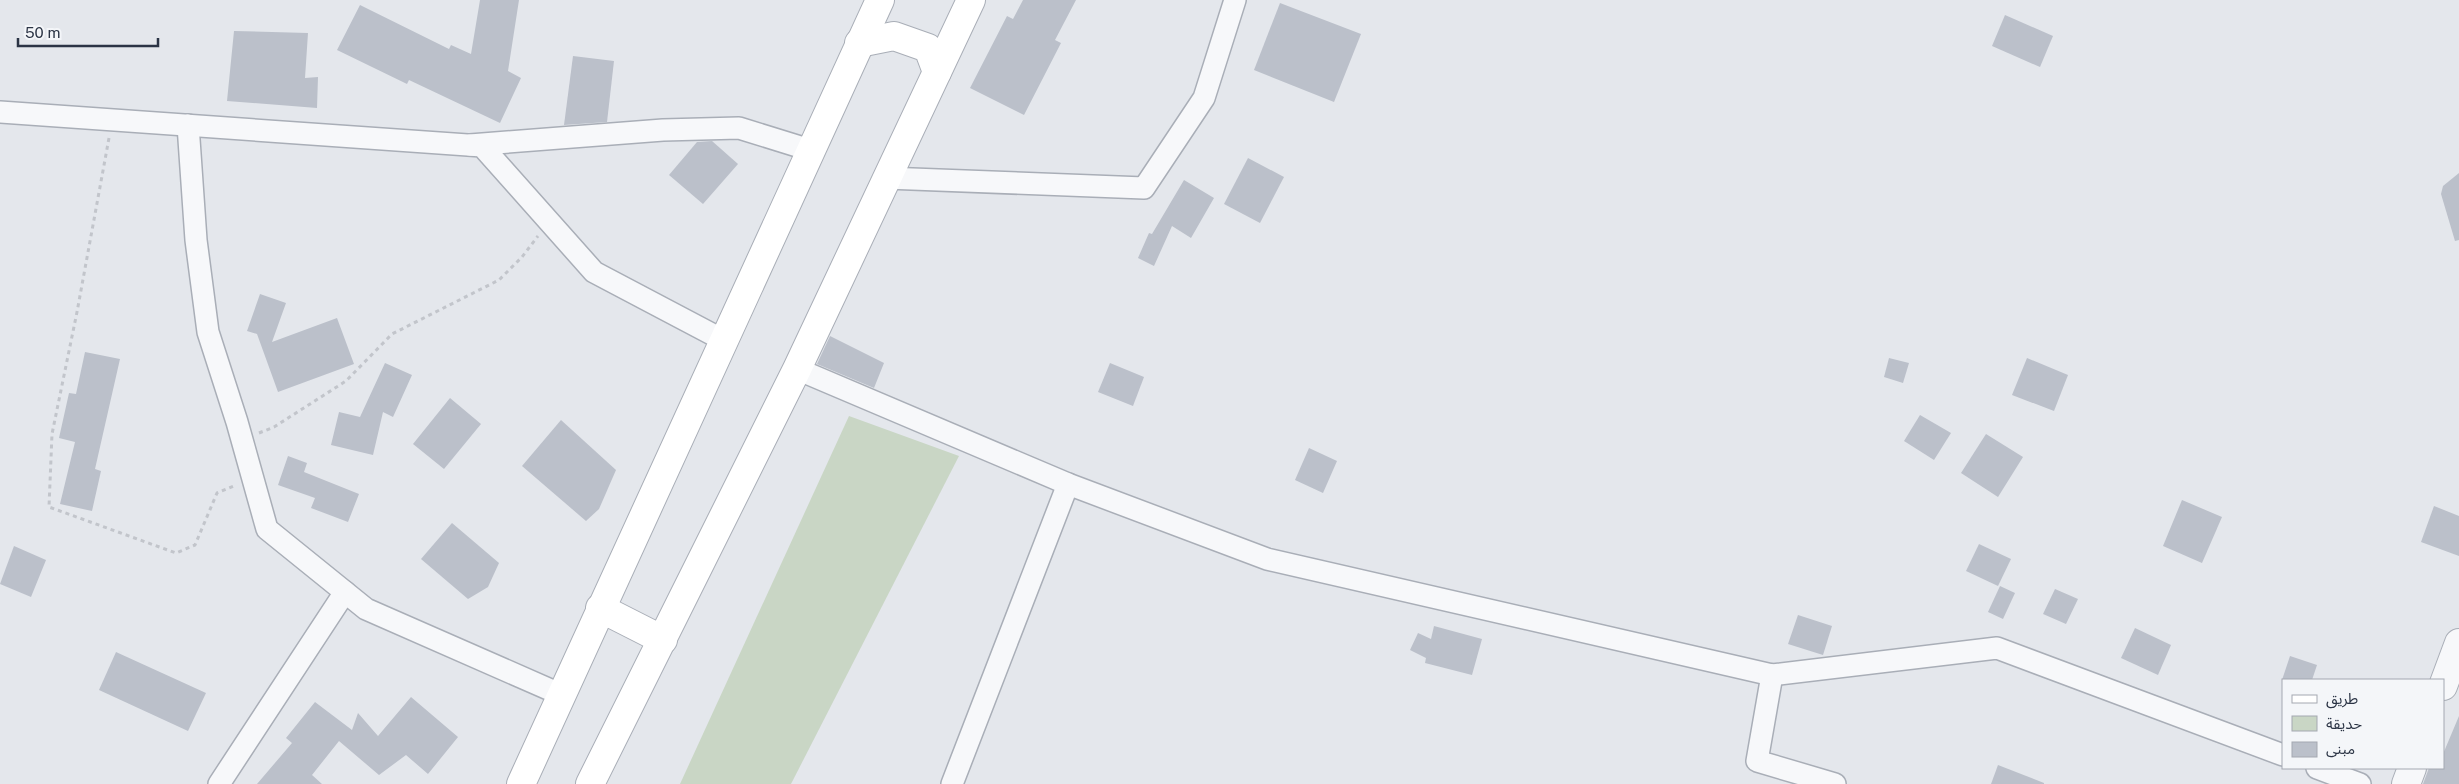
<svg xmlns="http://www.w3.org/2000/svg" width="2459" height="784" font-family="'Public Sans','Noto Sans Arabic',sans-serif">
<rect width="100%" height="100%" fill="#e4e7ec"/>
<polygon fill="#c9d6c5" points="849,416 959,456 791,784 680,784"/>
<g fill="#bbc0ca">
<polygon points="480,0 519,0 508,71 521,78 500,123 409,80 407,84 337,50 360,5 449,49 451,45 471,54"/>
<polygon points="1023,0 1076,0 1055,40 1061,43 1024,115 970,88 1007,16 1013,19"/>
<polygon points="1280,3 1361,34 1334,102 1254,70"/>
<polygon points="2005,15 2053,36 2040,67 1992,46"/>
<polygon points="234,31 308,33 305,78 318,77 317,108 227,101"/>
<polygon points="573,56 614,61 607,122 564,125"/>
<polygon points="712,141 738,164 703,204 669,175 697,142"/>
<polygon points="1248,158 1284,177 1260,223 1224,204"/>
<polygon points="2459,173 2459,240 2455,241 2441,194 2443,186"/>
<polygon points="1184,180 1214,198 1191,238 1172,226 1154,266 1138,258 1149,233 1152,234"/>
<polygon points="260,294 286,303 272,342 337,318 354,364 278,392 257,334 247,331"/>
<polygon points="830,336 884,363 874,388 817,364"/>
<polygon points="85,352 120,359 95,469 101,471 92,511 60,504 75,442 59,438 69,393 76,394"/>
<polygon points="1889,358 1909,363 1903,383 1884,377"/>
<polygon points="2027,358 2068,375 2054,411 2012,395"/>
<polygon points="385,363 412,375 393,417 383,412 373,455 331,445 339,412 360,417"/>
<polygon points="1110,363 1144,377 1133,406 1098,392"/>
<polygon points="450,398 481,424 444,469 413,444"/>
<polygon points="1920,415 1951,433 1934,460 1904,441"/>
<polygon points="561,420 616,470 599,509 586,521 522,466"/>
<polygon points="1986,434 2023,457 1998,497 1961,473"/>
<polygon points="1309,448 1337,461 1323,493 1295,480"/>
<polygon points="288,456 307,463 304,472 359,494 348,522 311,508 315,498 278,485"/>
<polygon points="2182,500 2222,517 2202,563 2163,546"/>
<polygon points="2434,506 2459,516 2459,556 2421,542"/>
<polygon points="452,523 499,563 488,587 468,599 421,559"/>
<polygon points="1979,544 2011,559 1998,586 1966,571"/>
<polygon points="14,546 46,560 31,597 0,584"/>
<polygon points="2000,586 2015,593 2003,619 1988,612"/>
<polygon points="2055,589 2078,599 2066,624 2043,614"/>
<polygon points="1798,615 1832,626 1823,655 1788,644"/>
<polygon points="1434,626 1482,639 1472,675 1425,663 1426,658 1410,650 1418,633 1431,639"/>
<polygon points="2135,628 2171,645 2158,675 2121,658"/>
<polygon points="116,652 206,693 188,731 99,690"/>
<polygon points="2290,656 2317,665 2312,680 2282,680"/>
<polygon points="411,697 458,737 428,774 406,755 379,775 339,741 312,775 322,784 257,784 292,743 286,738 315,702 352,730 358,713 378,736"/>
<polygon points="2459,716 2459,784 2423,784 2429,768 2443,768 2443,754"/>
<polygon points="1998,765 2044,783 2044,784 1991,784"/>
</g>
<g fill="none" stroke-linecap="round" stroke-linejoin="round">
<defs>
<g id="minor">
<polyline points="0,112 482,146 594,272 723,340"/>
<polyline points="188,125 196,240 208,332 237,422 267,529 366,609 562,695"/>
<polyline points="470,145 663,130 739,128 810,150"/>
<polyline points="886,178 1144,188 1204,98 1235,0"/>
<polyline points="797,369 1068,484 1267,559 1772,675 1997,648 2283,755"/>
<polyline points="1772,675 1757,761 1835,784"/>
<polyline points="2317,768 2360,784"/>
<polyline points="219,784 345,592"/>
<polyline points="952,784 1068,484"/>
</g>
<g id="tertiary">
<polyline points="2443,686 2459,643"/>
<polyline points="2406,784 2412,768"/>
</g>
<g id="secondary">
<polyline points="859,43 894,36 928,48 937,72"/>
<polyline points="600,608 663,640"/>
<polyline points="521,784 880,0"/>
<polyline points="590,784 797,369 971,0"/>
</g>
</defs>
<use href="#minor" stroke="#a9aeb7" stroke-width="24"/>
<use href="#tertiary" stroke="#a9aeb7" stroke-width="30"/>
<use href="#secondary" stroke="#a9aeb7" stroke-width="30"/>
<g stroke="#c2c5cb" stroke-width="3" stroke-dasharray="4 4" stroke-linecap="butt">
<polyline points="109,138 77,312 52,434 49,507 176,553 195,545 217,493 236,485"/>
<polyline points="259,433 274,427 346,381 392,334 499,280 522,257 538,236"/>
</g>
<use href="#minor" stroke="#f7f8fa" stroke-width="21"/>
<use href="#tertiary" stroke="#f7f8fa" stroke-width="28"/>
<use href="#secondary" stroke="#fff" stroke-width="28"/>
</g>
<rect x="2282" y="679" width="162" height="90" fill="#f4f6f9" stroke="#a4a8b1"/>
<rect x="2292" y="695" width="25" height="8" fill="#ffffff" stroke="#a4a8b1"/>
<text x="2326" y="704" font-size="15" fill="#2b3445">طريق</text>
<rect x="2292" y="716" width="25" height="15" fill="#c9d6c5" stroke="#a4a8b1"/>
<text x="2326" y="729" font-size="15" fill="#2b3445">حديقة</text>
<rect x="2292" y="742" width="25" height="15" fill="#bbc0ca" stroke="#a4a8b1"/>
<text x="2326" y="754" font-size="15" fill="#2b3445">مبنى</text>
<path d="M18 38v8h140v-8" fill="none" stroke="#2b3445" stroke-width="2.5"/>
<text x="25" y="38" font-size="15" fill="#2b3445" stroke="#f4f6f9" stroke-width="4" paint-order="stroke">50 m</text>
</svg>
